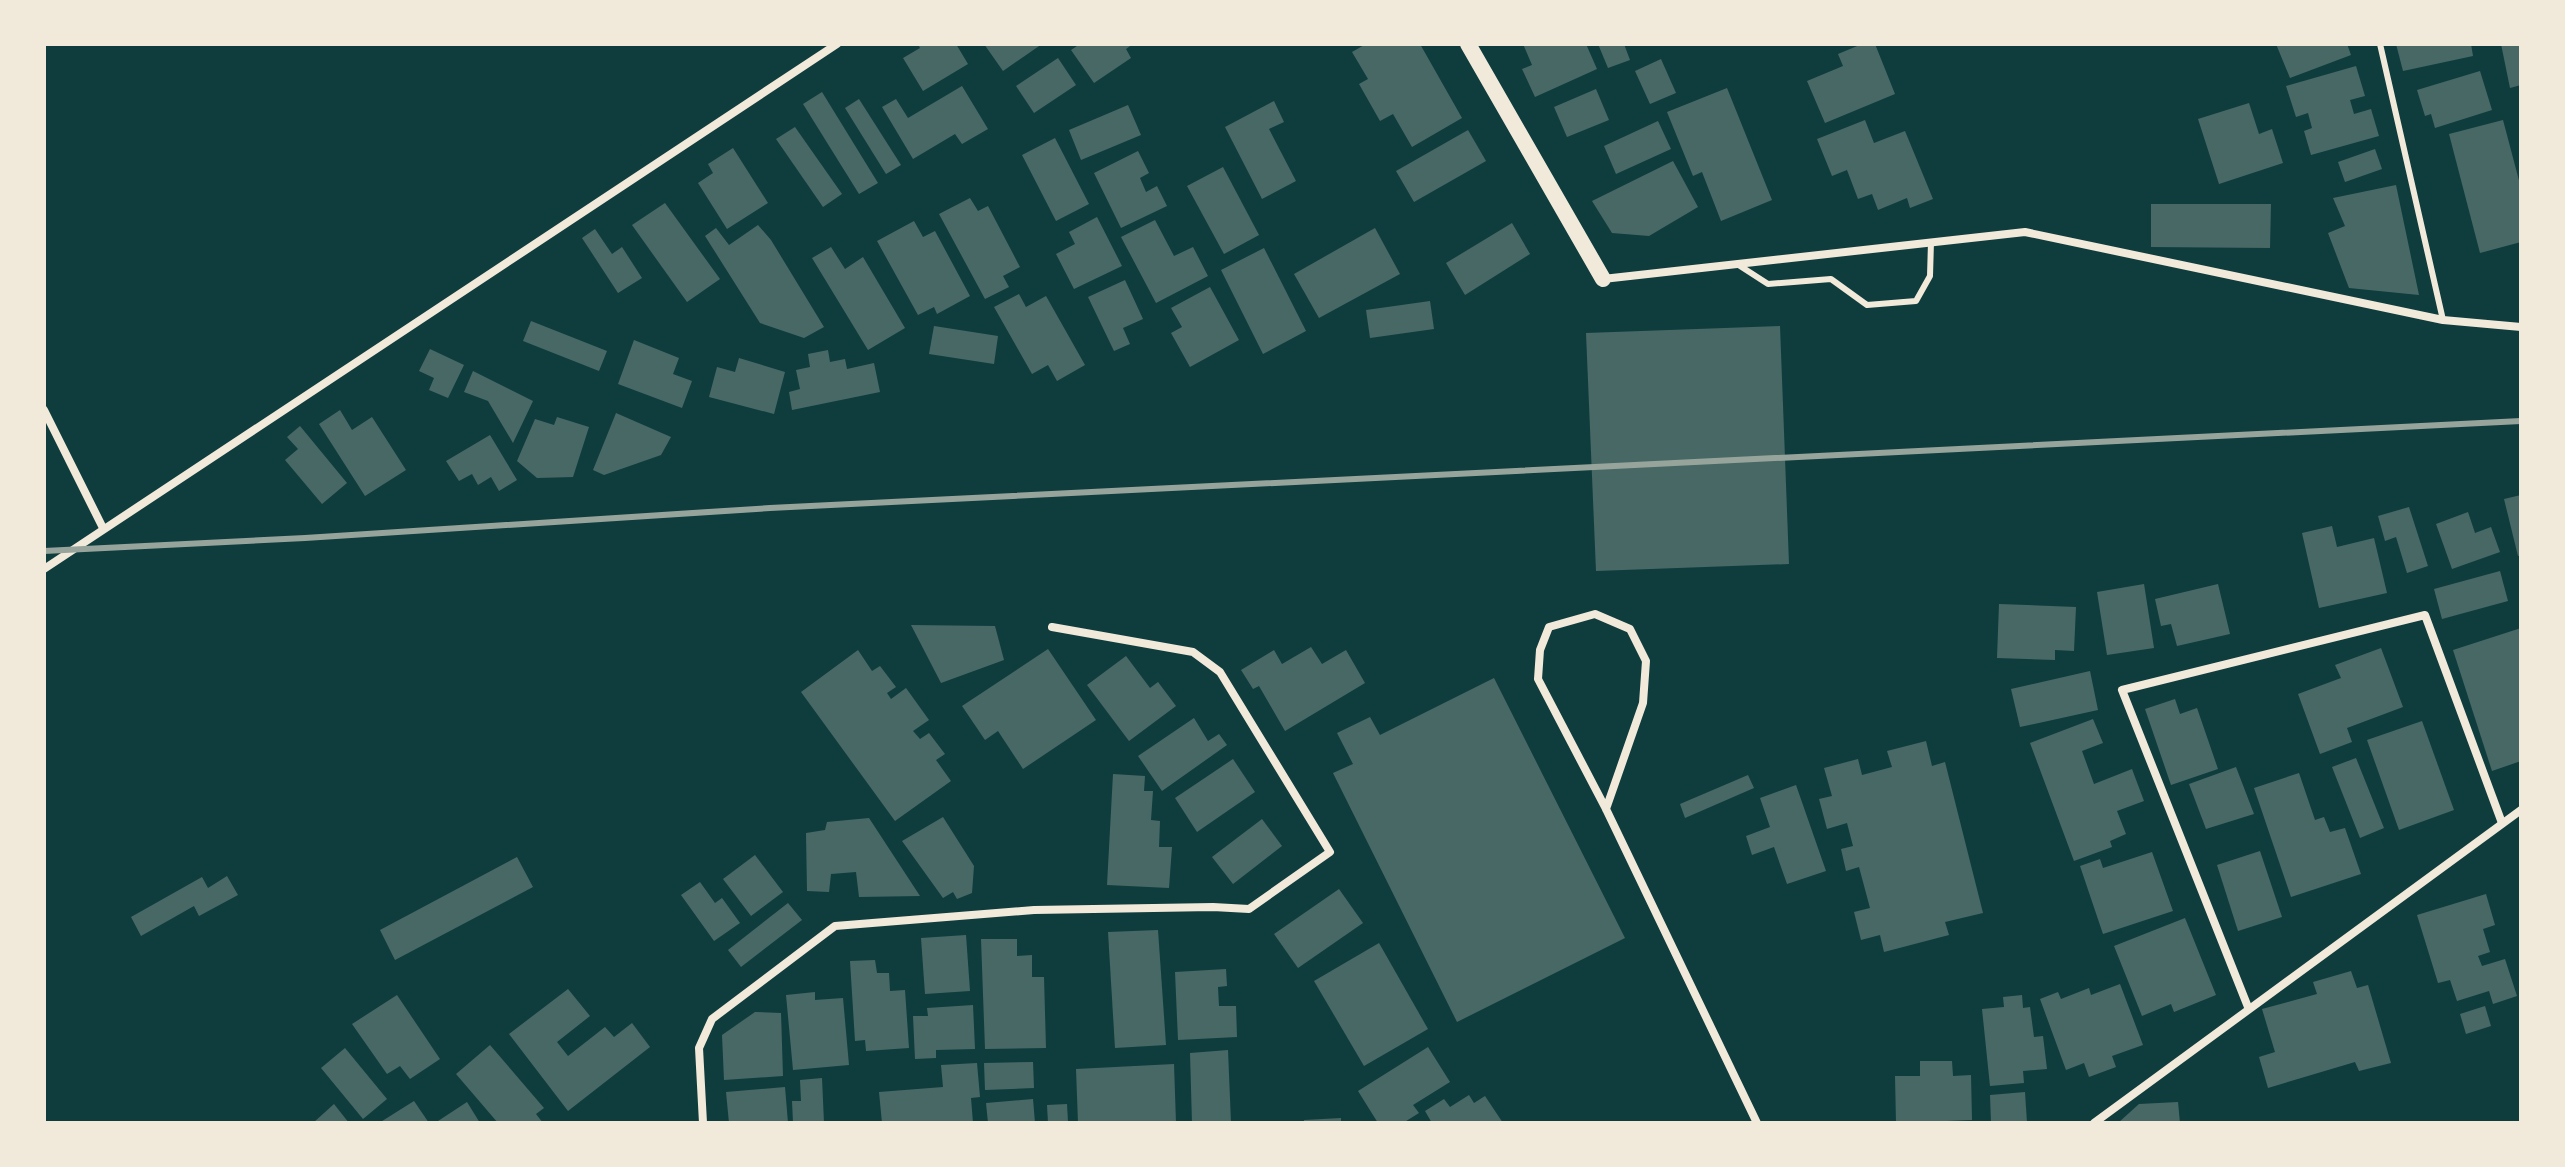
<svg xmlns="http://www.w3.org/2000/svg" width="2565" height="1167" font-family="Poppins,sans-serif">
<rect width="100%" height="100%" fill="#0f3d3e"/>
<g fill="#486865">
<polygon points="918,44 956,44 968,64 923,91 903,58 920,48"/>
<polygon points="984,44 1042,44 1003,71"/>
<polygon points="1080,44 1133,44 1126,49 1131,58 1094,83 1071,50"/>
<polygon points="1366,44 1420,44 1462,118 1412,147 1393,114 1380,121 1359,84 1368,79 1352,52"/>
<polygon points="1523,44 1586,44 1597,69 1535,97 1522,69 1532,65"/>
<polygon points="1598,44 1624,44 1630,60 1608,68"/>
<polygon points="1862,44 1875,44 1895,94 1825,123 1807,81 1843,66 1838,54"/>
<polygon points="2276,44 2347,44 2351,55 2290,78"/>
<polygon points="2396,44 2471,44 2473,56 2403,71"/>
<polygon points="2501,44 2521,44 2521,85 2510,88"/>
<polygon points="1058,58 1076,85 1034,113 1016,86"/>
<polygon points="1661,59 1676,93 1650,104 1635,71"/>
<polygon points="2356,66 2365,96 2350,100 2354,114 2371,109 2379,136 2311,155 2304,131 2312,128 2308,113 2296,117 2286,86"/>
<polygon points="2480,71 2492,110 2435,128 2431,114 2425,116 2417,90"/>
<polygon points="962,86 988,129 962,144 955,134 913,159 882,107 896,99 908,118"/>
<polygon points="1727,88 1772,200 1721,221 1702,172 1693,176 1667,112"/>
<polygon points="1596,89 1609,120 1567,137 1554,107"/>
<polygon points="822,92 878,183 859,194 803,104"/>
<polygon points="859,99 901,165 886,174 845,108"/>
<polygon points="1274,101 1284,122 1269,129 1296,181 1262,199 1225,127"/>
<polygon points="2249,103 2259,134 2272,129 2283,163 2219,184 2198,119"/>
<polygon points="1128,105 1141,135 1081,160 1069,130"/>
<polygon points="1865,120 1874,143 1905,131 1933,199 1910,208 1907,198 1878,210 1872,194 1858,199 1847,170 1832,176 1817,139"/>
<polygon points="2503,120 2521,188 2521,242 2480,253 2449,134"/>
<polygon points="1658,121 1671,149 1616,174 1604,146"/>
<polygon points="795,127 842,194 823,207 776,139"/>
<polygon points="1468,130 1486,161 1414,202 1396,171"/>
<polygon points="1055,138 1089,204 1056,221 1022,155"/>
<polygon points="733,148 768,203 727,229 698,183 713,173 708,164"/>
<polygon points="2375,149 2382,169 2345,182 2338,162"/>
<polygon points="1138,151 1149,173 1140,178 1146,192 1157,186 1167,206 1121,228 1094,173"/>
<polygon points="1673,161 1698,207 1649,236 1612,233 1592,201"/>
<polygon points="1223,167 1259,235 1224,254 1187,186"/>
<polygon points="2396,185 2419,295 2349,288 2328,233 2345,226 2333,198"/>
<polygon points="970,198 978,211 988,206 1020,267 1003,276 1009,287 985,299 939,214"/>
<polygon points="665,203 720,279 687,302 632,225"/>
<polygon points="2151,204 2271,204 2270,248 2151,247"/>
<polygon points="1097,217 1122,266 1074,289 1056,254 1075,244 1069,232"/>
<polygon points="1155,220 1174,256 1193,247 1208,276 1156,303 1121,237"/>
<polygon points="914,221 923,237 935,231 970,296 937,314 934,307 918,315 877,241"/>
<polygon points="1512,223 1530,254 1465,295 1446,263"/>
<polygon points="758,225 771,240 824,327 804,338 760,323 705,236 716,228 729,245"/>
<polygon points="1375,228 1400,274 1319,318 1294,274"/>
<polygon points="595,229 612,254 622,247 642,278 618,293 582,238"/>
<polygon points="831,247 845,269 863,257 905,328 868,350 812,258"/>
<polygon points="1264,248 1306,331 1263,354 1221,270"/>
<polygon points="1125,280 1143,319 1123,328 1130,344 1114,351 1088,297"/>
<polygon points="1210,287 1239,340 1190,367 1171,333 1182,327 1171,308"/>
<polygon points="1019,294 1026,307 1046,296 1085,365 1057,381 1048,365 1032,374 994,307"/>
<polygon points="1430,301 1434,329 1370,338 1366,310"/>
<polygon points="531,321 607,351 599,371 523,341"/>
<polygon points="934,326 998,336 994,364 929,354"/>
<polygon points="1780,326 1789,564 1596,571 1586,333"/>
<polygon points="634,340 679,358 673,374 692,381 682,408 618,384"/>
<polygon points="430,349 464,365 448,398 429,390 434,378 419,371"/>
<polygon points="828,350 830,362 845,359 847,369 874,363 880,392 792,410 789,392 800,389 796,370 810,367 808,354"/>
<polygon points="739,358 785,372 774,414 709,397 717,367 735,372"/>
<polygon points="473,371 533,401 513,443 488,401 464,392"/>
<polygon points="340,410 352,430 372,417 406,470 365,496 319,424"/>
<polygon points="616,413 671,437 661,455 604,475 593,470"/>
<polygon points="557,417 589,427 573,477 537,478 517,461 535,419 554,425"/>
<polygon points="300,426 347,483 322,504 285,460 298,449 287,437"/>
<polygon points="490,435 517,480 499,491 491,477 478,485 472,474 459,481 446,461"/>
<polygon points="2521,495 2521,555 2518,556 2504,499"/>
<polygon points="2409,507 2428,566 2407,573 2396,537 2385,541 2378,516"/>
<polygon points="2468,512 2475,533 2491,527 2500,552 2452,569 2436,524"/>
<polygon points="2332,526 2337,547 2374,538 2387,593 2319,608 2302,533"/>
<polygon points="2500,571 2508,601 2442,619 2434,589"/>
<polygon points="2144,584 2154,648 2107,655 2097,592"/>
<polygon points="2218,584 2230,634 2177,646 2171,624 2161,626 2155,599"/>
<polygon points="1999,604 2076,607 2074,651 2055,650 2055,660 1997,658"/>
<polygon points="911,625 995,626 1004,660 941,683"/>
<polygon points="2521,628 2521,761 2492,771 2453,650"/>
<polygon points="1311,647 1322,664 1346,650 1365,683 1285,731 1259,686 1253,689 1241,670 1274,650 1282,664"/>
<polygon points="2381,648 2403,707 2347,728 2352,742 2320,754 2298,694 2341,678 2335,665"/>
<polygon points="1048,649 1096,720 1023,769 998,731 985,740 962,706"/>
<polygon points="858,650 872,671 880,666 896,687 887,693 891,699 906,688 929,720 913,731 920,739 929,733 945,754 936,760 951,781 895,821 801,692"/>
<polygon points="1126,656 1150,688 1158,682 1176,706 1129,741 1087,685"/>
<polygon points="2090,671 2098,710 2020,727 2011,689"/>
<polygon points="1494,678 1625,938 1457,1022 1333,773 1353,764 1337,733 1370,717 1380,735"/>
<polygon points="2175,699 2180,714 2197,708 2218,769 2171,785 2145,709"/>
<polygon points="1194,718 1208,741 1219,734 1227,745 1162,791 1138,756"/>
<polygon points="2093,719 2103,743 2082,751 2094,784 2132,769 2144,801 2117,811 2126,834 2110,841 2112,847 2074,861 2030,743"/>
<polygon points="2422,721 2454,810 2399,830 2367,740"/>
<polygon points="1926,741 1932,766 1945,762 1983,913 1945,922 1949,935 1884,952 1880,935 1861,940 1854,912 1870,908 1859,867 1846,871 1841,849 1853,846 1847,823 1827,829 1819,799 1832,796 1824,768 1858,759 1862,775 1892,767 1887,751"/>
<polygon points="2356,758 2384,828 2360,838 2332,767"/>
<polygon points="1233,759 1255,792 1197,832 1175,798"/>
<polygon points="2236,767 2254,814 2206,829 2189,784"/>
<polygon points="2299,773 2315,820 2324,817 2330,832 2345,828 2361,874 2291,897 2254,788"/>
<polygon points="1113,774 1145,776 1144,791 1153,791 1151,820 1160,821 1159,847 1172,847 1169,888 1107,885"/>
<polygon points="1748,775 1754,788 1685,818 1680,804"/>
<polygon points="1796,785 1826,871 1787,884 1774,847 1752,855 1746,836 1770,827 1760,798"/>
<polygon points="943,817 974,866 972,893 957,899 953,892 943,898 902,841"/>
<polygon points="869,818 920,896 859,897 856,872 831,874 829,892 807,891 806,833 825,830 827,822"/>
<polygon points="1262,819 1282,846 1233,884 1212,857"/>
<polygon points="2260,851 2282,917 2238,931 2217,865"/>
<polygon points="2152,852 2173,911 2103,934 2080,866 2100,859 2103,868"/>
<polygon points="755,855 783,892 751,916 723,879"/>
<polygon points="517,857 533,887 395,960 380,930"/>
<polygon points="227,876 238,895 199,916 194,906 141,936 131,917 202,877 208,888"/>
<polygon points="700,882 715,903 722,898 740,923 714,941 681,895"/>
<polygon points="1339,889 1363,923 1298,968 1274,934"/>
<polygon points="2486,894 2495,925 2483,929 2490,952 2478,956 2482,966 2505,959 2517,996 2493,1004 2489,991 2457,1001 2450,980 2438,983 2417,915"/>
<polygon points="788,903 802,920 741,967 728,950"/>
<polygon points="2185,918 2216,995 2174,1012 2171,1004 2142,1016 2114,946"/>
<polygon points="1158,930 1166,1045 1115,1048 1108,932"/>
<polygon points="966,935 970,991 925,994 921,938"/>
<polygon points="981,939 1017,939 1017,956 1032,955 1032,977 1044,977 1046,1048 985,1049"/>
<polygon points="1379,943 1428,1029 1364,1066 1314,981"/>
<polygon points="875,960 877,973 889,973 890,991 905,990 909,1048 866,1051 865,1040 855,1041 850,961"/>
<polygon points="1226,969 1227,986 1218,987 1219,1006 1236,1006 1237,1037 1178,1040 1175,972"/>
<polygon points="2351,971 2357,988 2368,985 2391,1063 2359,1071 2355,1062 2268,1088 2259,1057 2275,1052 2262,1009 2317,994 2313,982"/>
<polygon points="2120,984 2143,1045 2112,1056 2116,1067 2089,1077 2084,1063 2066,1070 2040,999 2058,992 2061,999 2089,988 2091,995"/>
<polygon points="568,989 590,1016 557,1042 568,1056 605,1027 614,1037 632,1023 650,1047 568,1111 509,1034"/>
<polygon points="815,992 815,1000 843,998 849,1065 793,1070 786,995"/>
<polygon points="397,995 440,1059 410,1079 400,1066 387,1074 352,1024"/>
<polygon points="2022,995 2023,1008 2030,1007 2034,1037 2043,1036 2047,1069 2023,1071 2024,1083 1990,1086 1982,1009 2004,1007 2003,997"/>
<polygon points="973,1005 975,1049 936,1050 936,1058 915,1059 913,1016 928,1016 927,1008"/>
<polygon points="2485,1006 2491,1026 2466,1034 2460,1014"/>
<polygon points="755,1012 781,1013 783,1076 724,1080 722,1035"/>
<polygon points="490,1045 544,1108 536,1114 543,1123 498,1123 456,1074"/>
<polygon points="1428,1047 1450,1082 1413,1105 1419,1113 1403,1123 1378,1123 1358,1091"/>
<polygon points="345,1048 387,1099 363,1119 321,1068"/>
<polygon points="1228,1050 1231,1123 1192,1123 1190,1053"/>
<polygon points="1920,1061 1952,1061 1953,1076 1971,1075 1972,1120 1896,1123 1895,1076 1920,1076"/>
<polygon points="1033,1062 1034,1088 985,1090 984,1063"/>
<polygon points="977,1063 980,1097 971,1098 973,1123 882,1123 879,1092 943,1087 941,1065"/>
<polygon points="1174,1064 1176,1123 1078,1123 1076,1069"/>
<polygon points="822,1078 824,1123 793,1123 792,1101 801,1101 800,1080"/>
<polygon points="785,1087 788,1123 729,1123 726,1092"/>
<polygon points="2025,1092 2027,1123 1991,1123 1990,1095"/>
<polygon points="1469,1095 1474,1103 1485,1096 1503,1123 1432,1123 1425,1111 1444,1099 1450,1107"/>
<polygon points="1033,1099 1035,1123 988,1123 986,1103"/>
<polygon points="414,1101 429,1123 379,1123"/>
<polygon points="467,1102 480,1123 435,1123"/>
<polygon points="2178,1102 2180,1123 2118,1123 2139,1104"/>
<polygon points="334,1104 349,1123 313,1123"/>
<polygon points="1067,1104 1068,1122 1048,1123 1047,1105"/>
<polygon points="1341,1118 1341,1123 1304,1123 1304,1120"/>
</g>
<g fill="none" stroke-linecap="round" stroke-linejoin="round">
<g stroke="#f1e9da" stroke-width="6">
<polyline points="2380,44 2443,320"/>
<polyline points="1737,264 1768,284 1831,279 1867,305 1916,301 1930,276 1931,242"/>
</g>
<g stroke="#f1e9da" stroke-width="8">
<polyline points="1603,279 2025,232 2443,320 2521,327"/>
<polyline points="44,410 103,528"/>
<polyline points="44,569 837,44"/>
<polyline points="1606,809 1643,703 1646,661 1630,629 1595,614 1549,627 1540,650 1538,679 1606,809 1757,1123"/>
<polyline points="2248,1007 2122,690 2425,615 2502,823"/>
<polyline points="703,1123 699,1048 712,1019 835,926 1034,910 1213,907 1249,909 1330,852 1220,672 1193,652 1052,627"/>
<polyline points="2094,1123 2521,810"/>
</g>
<polyline stroke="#f1e9da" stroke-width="16" points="1468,44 1603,279"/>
<polyline stroke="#97a49c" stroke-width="6" points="44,551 305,538 770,508 2521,421"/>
</g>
<rect width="2565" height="1167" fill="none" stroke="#f1e9da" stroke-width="92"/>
</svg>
